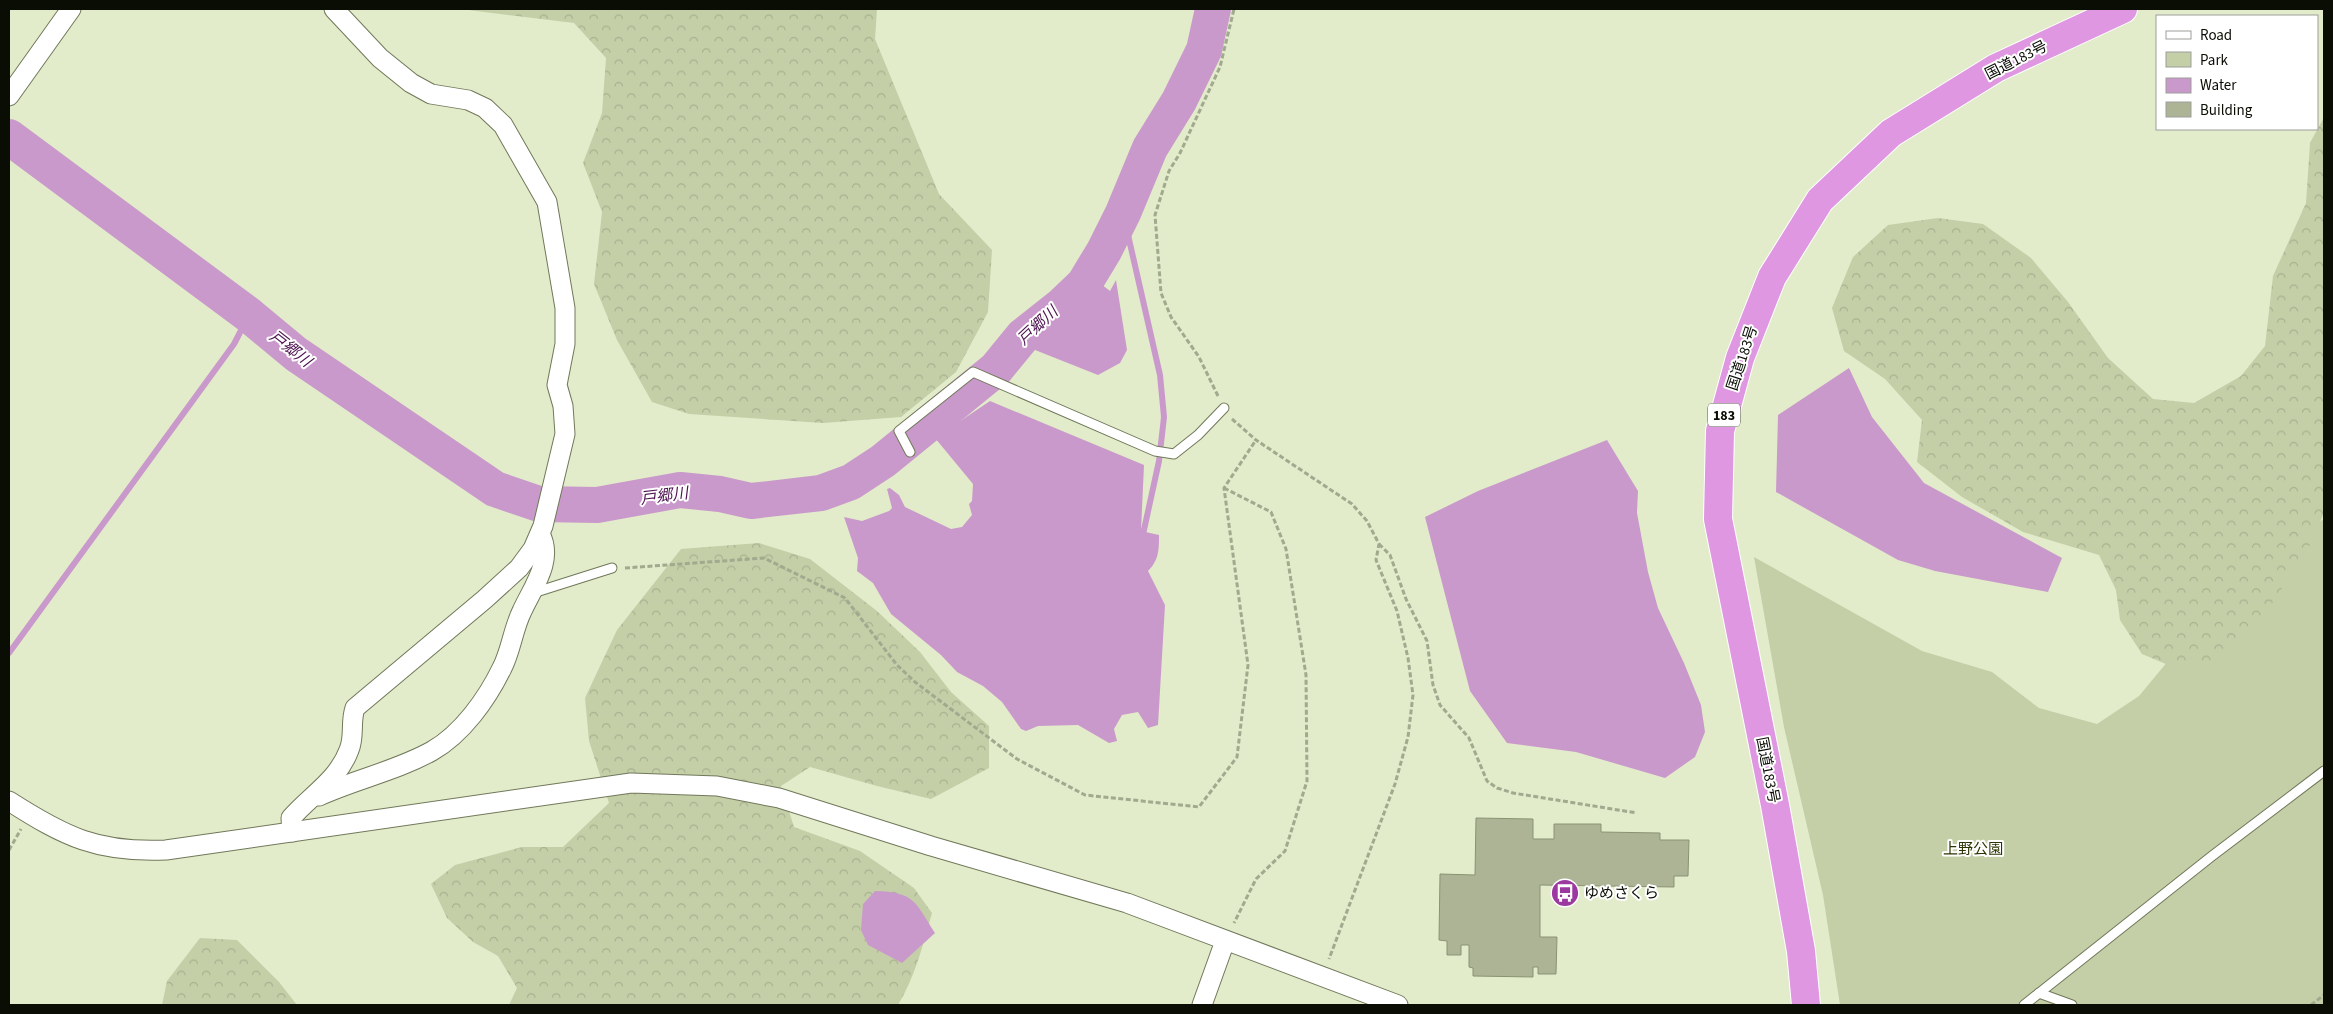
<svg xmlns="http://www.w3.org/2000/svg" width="2333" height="1014" font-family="'Source Sans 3','Noto Sans JP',sans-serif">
<defs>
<pattern id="forest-crowns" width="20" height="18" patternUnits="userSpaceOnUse" patternTransform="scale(1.25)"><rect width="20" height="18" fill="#c4cfa8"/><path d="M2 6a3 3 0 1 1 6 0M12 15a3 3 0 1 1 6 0" fill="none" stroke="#a7b18f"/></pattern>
</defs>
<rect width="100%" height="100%" fill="#e2ecca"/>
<polygon fill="#c4cfa8" points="2324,519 2324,1005 1840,1005 1823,895 1784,727 1754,557 1922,651 1992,672 2039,708 2097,724 2139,696 2178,649 2291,541"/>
<g fill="url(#forest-crowns)">
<polygon points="460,9 877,9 875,39 939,194 992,250 988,312 956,372 901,417 823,423 689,414 652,402 617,340 594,284 602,212 583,163 602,113 606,58 574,23"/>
<polygon points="2324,117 2324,513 2308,549 2251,635 2207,664 2173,667 2142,654 2120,620 2116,590 2099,555 2023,532 1962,497 1917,462 1922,420 1885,379 1844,351 1832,308 1853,257 1888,225 1938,218 1983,224 2031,258 2068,302 2108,358 2153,399 2194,403 2241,376 2265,346 2273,276 2306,203 2310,143"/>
<path d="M759,543L810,559L877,611L920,652L951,692L989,726V768L931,799L877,786L810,767L781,786L794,827L860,851L914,888L932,913C923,945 915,977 898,1005H509L517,988L498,956L473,942L447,918L431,884L455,865L522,847H563L609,803L589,741L585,698L617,630L681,549Z"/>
<polygon points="200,938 237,940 279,982 297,1005 162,1005 167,981"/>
</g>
<g fill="#ca99cb">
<polygon points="1104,273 1101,284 1110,291 1116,280 1127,350 1120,363 1098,375 1030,348 1058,327 1069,312 1082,302"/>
<polygon points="1849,368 1872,417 1924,483 2062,558 2048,592 1935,571 1898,560 1776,492 1778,415"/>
<path d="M990,401L1144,465L1141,531L1159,535C1159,550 1159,560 1148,571L1165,605L1158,725L1148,728L1138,712L1122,715L1114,729L1117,741L1109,743L1078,725L1038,726L1026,731L1021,729L1002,702L983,686L957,672L941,655L891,614L873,583L857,571L858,558L844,517L862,521L889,511L892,508L887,489L890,488L899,495L905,507L951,529L962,527L972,515L969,504L972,501L973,484L935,438Z"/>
<polygon points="1607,440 1638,491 1637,513 1648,572 1658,608 1684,663 1701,705 1705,732 1695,757 1665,778 1576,752 1507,743 1470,691 1425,517 1478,491"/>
<path d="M875,891C915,892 915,902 935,933L902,963L868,945L861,930L863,904Z"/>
</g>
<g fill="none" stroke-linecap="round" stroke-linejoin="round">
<g stroke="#ca99cb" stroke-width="6">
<polyline points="1123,213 1160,375 1164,417 1159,461 1142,539"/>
<polyline points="9,653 234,344 249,315"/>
</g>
<polyline stroke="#ca99cb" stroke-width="36" points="9,137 249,315 296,354 495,489 539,504 597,505 680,490 720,494 751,501 821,493 851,482 883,461 996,369 1023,336 1061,306 1084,284 1104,251 1123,213 1150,148 1179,101 1204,50 1213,9"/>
</g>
<polygon fill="#acb495" stroke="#8a9274" points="1476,818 1533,819 1533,839 1554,839 1554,824 1601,824 1601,832 1660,833 1660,840 1689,840 1688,876 1674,876 1674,887 1540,885 1540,937 1557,937 1556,974 1538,974 1538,967 1533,967 1533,977 1473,976 1473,968 1469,967 1469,945 1461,945 1461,955 1447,955 1447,941 1439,940 1440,874 1475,875"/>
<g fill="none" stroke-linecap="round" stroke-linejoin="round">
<defs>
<g id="service">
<polyline points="910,452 899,431 973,372 1155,451 1174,454 1198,435 1224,408"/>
<polyline points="533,593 612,568"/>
<polyline points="2039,993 2072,1005"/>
<polyline points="2024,1005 2212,856 2324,771"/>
</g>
<g id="minor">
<polyline points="9,96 71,9"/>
<path d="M319,796C356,779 396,771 432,751C462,734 487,699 502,668C511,651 513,629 522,611C533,587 554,560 540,534"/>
<path d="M9,801C65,837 98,853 166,850L631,783L717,786L779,798L931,846L1127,903L1398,1005"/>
<path d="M292,832L291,818C311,795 338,780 349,750C355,736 350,722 355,708L485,599L519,568L533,549L543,526L565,434L563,406L557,385L565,344V308L547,202L503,125L485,108L468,100L431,94L411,83L380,58L334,9"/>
<polyline points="1202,1005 1225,941"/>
</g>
<polyline id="trunk" points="1806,1005 1801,951 1775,805 1718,519 1720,431 1740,358 1772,277 1820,200 1891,133 1996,68 2123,9"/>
</defs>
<use href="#service" stroke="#70785a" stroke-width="11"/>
<use href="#minor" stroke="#70785a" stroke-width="21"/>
<use href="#trunk" stroke="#fff" stroke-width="30"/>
<g stroke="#a1a98e" stroke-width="3" stroke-dasharray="5 2.5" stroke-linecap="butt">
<polyline points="1218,396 1199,357 1171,317 1161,293 1155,215 1169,171 1180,153 1220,67 1234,9"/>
<polyline points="1232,419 1256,440 1352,504 1367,521 1379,544 1376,560 1397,611 1408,658 1413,695 1408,737 1395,784 1329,959"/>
<polyline points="1224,488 1271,512 1286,549 1306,675 1307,781 1285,851 1256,879 1234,923"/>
<polyline points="1379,544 1390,555 1406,599 1427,641 1433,685 1440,705 1469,738 1487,781 1497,788 1513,793 1637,813"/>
<polyline points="625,568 764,558 845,598 897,665 915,682 1017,759 1085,795 1199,807 1237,757 1248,665 1224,488 1256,440"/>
<polyline points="9,850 21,829"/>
<polyline points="2311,1005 2324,995"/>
</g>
<use href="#service" stroke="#fff" stroke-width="9"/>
<use href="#minor" stroke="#fff" stroke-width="19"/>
<use href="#trunk" stroke="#de97e0" stroke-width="28"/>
</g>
<defs>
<symbol id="bus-disc" viewBox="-11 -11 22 22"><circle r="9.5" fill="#9b39a0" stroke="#fff"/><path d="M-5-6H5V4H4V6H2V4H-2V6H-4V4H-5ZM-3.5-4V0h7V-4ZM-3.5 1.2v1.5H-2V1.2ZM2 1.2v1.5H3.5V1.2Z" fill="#fff"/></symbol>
</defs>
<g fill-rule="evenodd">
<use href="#bus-disc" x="1549" y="877" width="32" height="32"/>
</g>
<g text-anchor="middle" stroke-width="4" stroke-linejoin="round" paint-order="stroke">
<rect fill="#fff" stroke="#54564f" stroke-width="1" x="1708" y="403.5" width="32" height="23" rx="4"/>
<g font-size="14" font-weight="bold" fill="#0a0d04">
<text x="1724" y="420">183</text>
</g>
<g font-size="15" fill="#0a0d04" stroke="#fff">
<text transform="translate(2016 60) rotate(-27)" y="5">国道183号</text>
<text transform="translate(1742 358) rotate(-72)" y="5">国道183号</text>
<text transform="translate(1768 770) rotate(79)" y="5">国道183号</text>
</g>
<g font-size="15" fill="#2a3301" stroke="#fff">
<text x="1973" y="854">上野公園</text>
</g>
<g font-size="15" fill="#0a0d04" stroke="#fff" text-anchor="start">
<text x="1584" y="898">ゆめさくら</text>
</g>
<g font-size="16" font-style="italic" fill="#4d1350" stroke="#fff">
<text transform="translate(1037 325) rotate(-43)" y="6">戸郷川</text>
<text transform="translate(291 348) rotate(38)" y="6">戸郷川</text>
<text transform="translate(664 495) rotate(-7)" y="6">戸郷川</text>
</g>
</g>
<rect width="2333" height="1014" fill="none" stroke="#0a0d04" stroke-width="20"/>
<rect x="2156" y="15" width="162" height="115" fill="#ffffff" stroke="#9d9e9b"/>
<rect x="2166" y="31" width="25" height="8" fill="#ffffff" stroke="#9d9e9b"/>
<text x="2200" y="40" font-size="15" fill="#0a0d04">Road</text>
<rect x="2166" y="52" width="25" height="15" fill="#c4cfa8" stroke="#9d9e9b"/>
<text x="2200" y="65" font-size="15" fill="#0a0d04">Park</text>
<rect x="2166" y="78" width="25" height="15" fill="#ca99cb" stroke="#9d9e9b"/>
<text x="2200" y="90" font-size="15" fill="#0a0d04">Water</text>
<rect x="2166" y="102" width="25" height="15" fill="#acb495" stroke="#9d9e9b"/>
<text x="2200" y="115" font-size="15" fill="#0a0d04">Building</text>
</svg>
